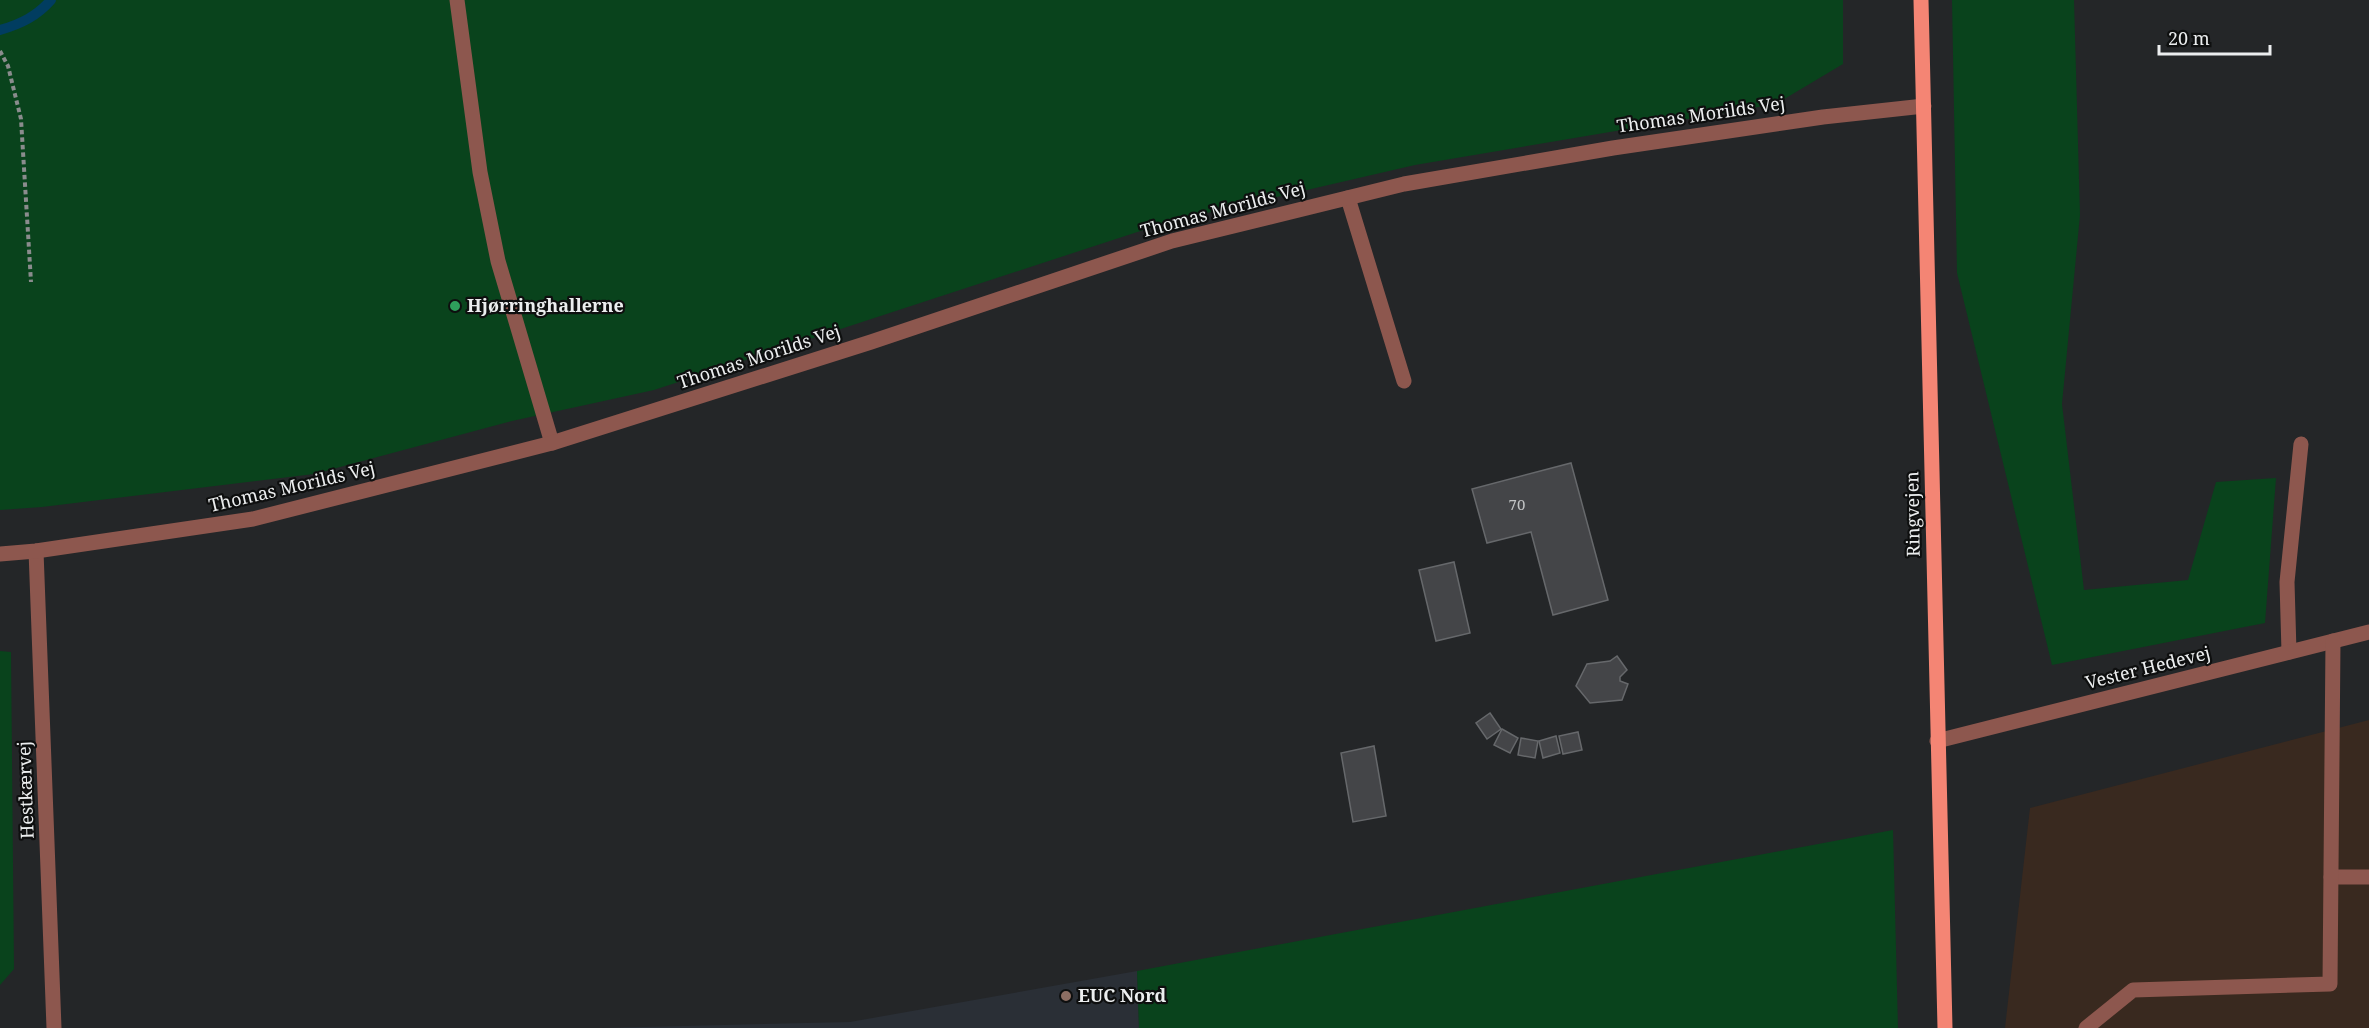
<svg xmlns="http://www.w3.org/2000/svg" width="2369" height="1028" font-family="'Noto Serif',serif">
<rect width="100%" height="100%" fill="#242628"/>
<polygon fill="#39291f" points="2369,720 2369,1028 2005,1028 2030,808"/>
<polygon fill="#2a2f36" points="1137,971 1139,1028 601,1028 850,1022"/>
<g fill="#09431c">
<polygon points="0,0 1843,0 1843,64 1776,104 1415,165 1168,222 654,390 512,421 314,474 42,507 0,510"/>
<polygon points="1952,0 2074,0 2080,215 2062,404 2084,590 2188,580 2216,482 2276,478 2265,623 2052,665 1957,273"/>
<polygon points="0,651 11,652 14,969 0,985 0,1028"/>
<polygon points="1893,830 1898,1028 1139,1028 1137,971"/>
</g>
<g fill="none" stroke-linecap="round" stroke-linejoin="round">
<path stroke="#013d60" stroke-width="10" d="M0,30C21,24 37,16 51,0"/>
</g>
<g fill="#444548" stroke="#66686b" stroke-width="1.5">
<polygon points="1571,463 1608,600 1553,615 1531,532 1487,543 1472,489"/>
<polygon points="1454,562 1470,633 1436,641 1419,570"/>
<polygon points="1617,656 1627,670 1620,677 1620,681 1628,684 1622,700 1590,703 1576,686 1587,664 1610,661"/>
<polygon points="1490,713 1501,729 1487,739 1476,723"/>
<polygon points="1502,729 1518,738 1510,753 1494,745"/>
<polygon points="1578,732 1582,750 1563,754 1559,736"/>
<polygon points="1556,736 1560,753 1543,758 1539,741"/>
<polygon points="1521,738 1538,741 1535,758 1518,755"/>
<polygon points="1374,746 1386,816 1353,822 1341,753"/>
</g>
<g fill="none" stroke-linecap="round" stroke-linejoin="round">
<polyline stroke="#8a8c8d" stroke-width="4" stroke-dasharray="4.5 3" stroke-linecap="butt" points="0,51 8,66 21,119 31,282"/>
<g stroke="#8d574e" stroke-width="15">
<polyline points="457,0 480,172 498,261 552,443"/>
<polyline points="1348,198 1404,381"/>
<polyline points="36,551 54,1028"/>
<polyline points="0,554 36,551 253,519 552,443 871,342 1172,241 1404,184 1613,148 1823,117 1924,106"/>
<polyline points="2289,652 2287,582 2301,444"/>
<polyline points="1937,741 2369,632"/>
<polyline points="2331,877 2369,877"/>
<polyline points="2086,1028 2133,990 2330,984 2333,641"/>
</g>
<polyline stroke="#f48574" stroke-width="15" points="1921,0 1945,1028"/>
</g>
<circle fill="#2e9e5b" stroke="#0e0f0f" stroke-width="2" cx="455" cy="306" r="6"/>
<circle fill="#8d6e63" stroke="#0e0f0f" stroke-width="2" cx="1066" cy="996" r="6"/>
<g text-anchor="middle" stroke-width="4.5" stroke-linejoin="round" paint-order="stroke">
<g font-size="15" fill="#c2c4c5">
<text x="1517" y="510">70</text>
</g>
<g font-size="18" fill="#eceeef" stroke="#0e0f0f">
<text transform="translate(1701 115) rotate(-8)" y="6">Thomas Morilds Vej</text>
<text transform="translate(1223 210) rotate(-15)" y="6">Thomas Morilds Vej</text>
<text transform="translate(759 357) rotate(-18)" y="6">Thomas Morilds Vej</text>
<text transform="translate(292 487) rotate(-13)" y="6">Thomas Morilds Vej</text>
<text transform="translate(1913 514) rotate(-91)" y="6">Ringvejen</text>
<text transform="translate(2148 668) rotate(-14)" y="6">Vester Hedevej</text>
<text transform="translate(26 790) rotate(-92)" y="6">Hestkærvej</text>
</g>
<g font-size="18" font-weight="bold" fill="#eceeef" stroke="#0e0f0f" text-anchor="start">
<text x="467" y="312">Hjørringhallerne</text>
<text x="1078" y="1002">EUC Nord</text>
</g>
</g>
<path d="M2159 45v9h111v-9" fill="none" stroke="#eceeef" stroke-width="3"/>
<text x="2168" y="45" font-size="18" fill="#eceeef" stroke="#0e0f0f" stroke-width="4.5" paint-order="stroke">20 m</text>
</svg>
